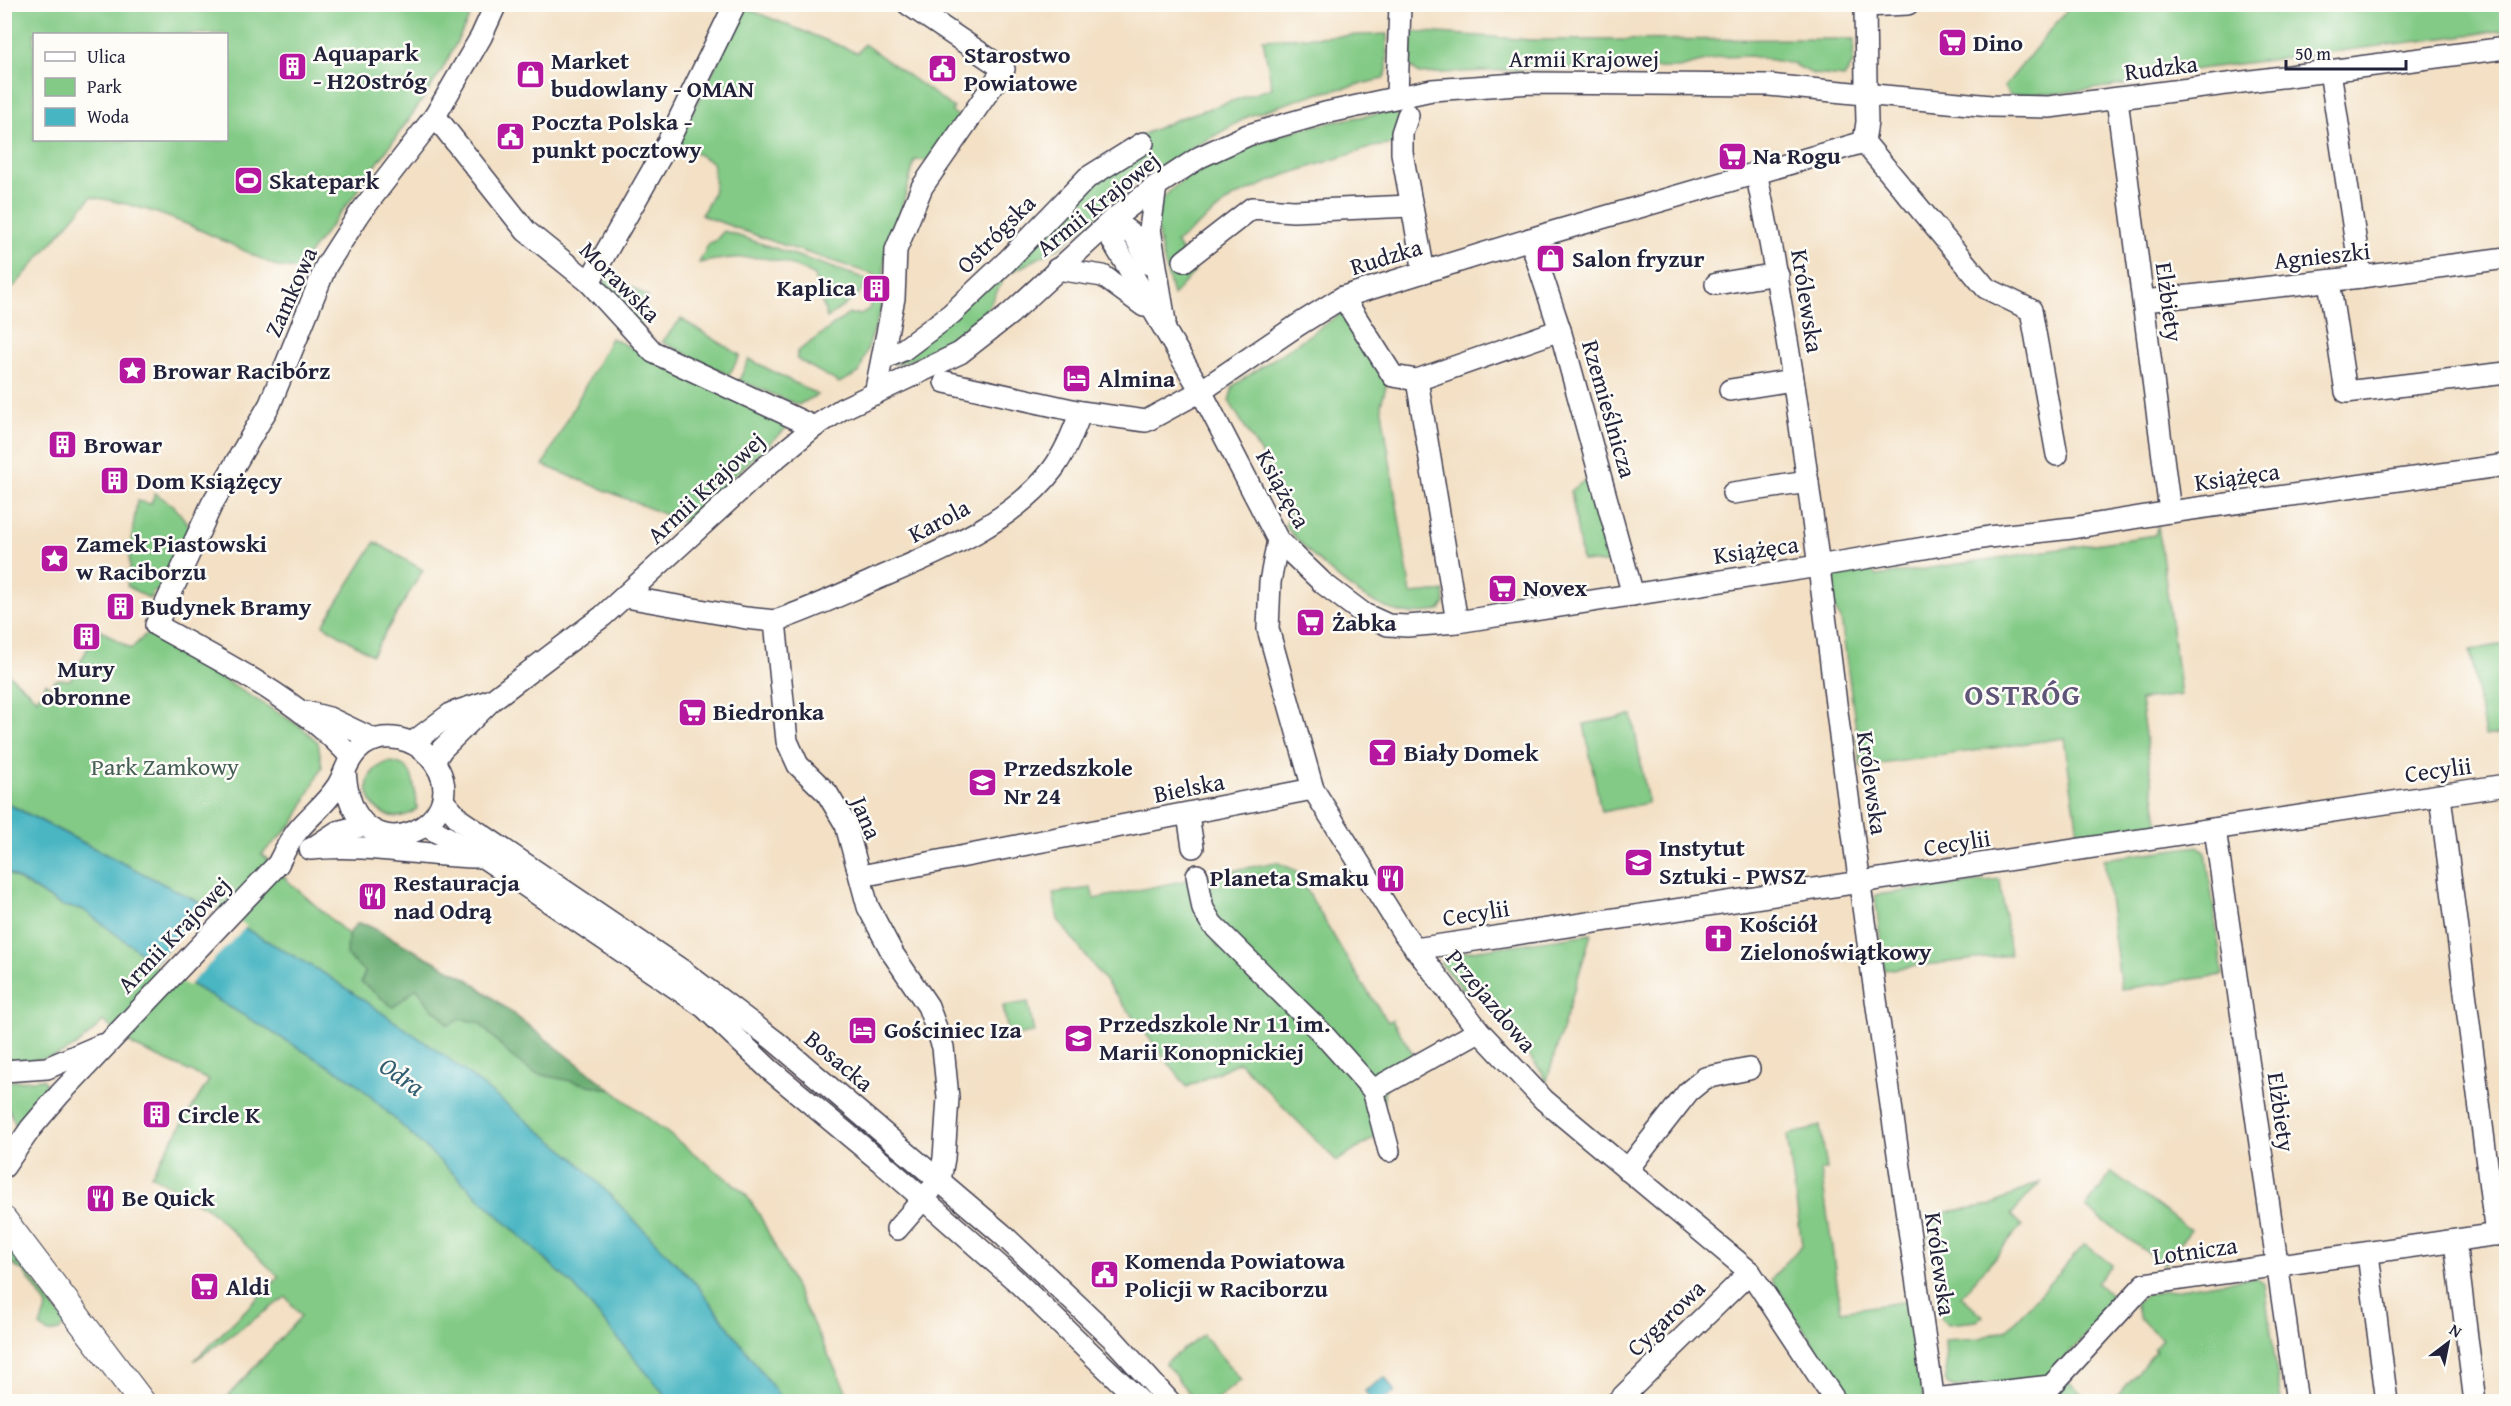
<svg xmlns="http://www.w3.org/2000/svg" width="2511" height="1406" font-family="'Gentium Book Plus',serif">
<rect width="100%" height="100%" fill="#fdfcf7"/>
<filter id="ink" filterUnits="userSpaceOnUse"><feTurbulence type="fractalNoise" baseFrequency=".0167" numOctaves="2"/><feDisplacementMap in="SourceGraphic" scale="12" xChannelSelector="R" yChannelSelector="G"/><feConvolveMatrix kernelMatrix="1 2 1 2 8 2 1 2 1" color-interpolation-filters="sRGB"/></filter>
<filter id="wash" filterUnits="userSpaceOnUse"><feTurbulence type="fractalNoise" baseFrequency=".008" numOctaves="4" result="noise"/><feDisplacementMap in="SourceGraphic" scale="24" xChannelSelector="R" yChannelSelector="G"/><feGaussianBlur stdDeviation="1.35" result="paint"/><feColorMatrix in="noise" values="0 0 0 0 0 0 0 0 0 0 0 0 0 0 0 0 0 1.4 0 .05"/><feComposite in="paint" operator="in"/></filter>
<g filter="url(#wash)">
<rect width="100%" height="100%" fill="#f3e0c5"/>
<g fill="#83ca86" stroke="#527660" stroke-width="1.5" fill-rule="evenodd">
<path d="M4,5L5,4L476,5L442,70L414,112L357,192L297,269L278,267C215,237 161,207 91,197L13,288L5,293ZM34,34H226V140H34Z"/>
<polygon points="2071,5 2506,5 2506,30 2136,77 2131,84 2061,93 2009,95 2004,87"/>
<path d="M745,8L858,53L864,44L954,108L951,111L962,119L932,161L915,160L889,254H885L884,278L777,243L701,215C715,194 717,187 712,162L677,143Z"/>
<polygon points="1411,31 1532,40 1854,39 1853,63 1844,77 1813,74 1793,64 1750,56 1720,57 1679,68 1531,69 1419,74 1410,66"/>
<polygon points="1387,34 1387,71 1383,79 1308,96 1249,116 1147,174 1058,248 1006,275 982,319 932,352 894,366 1142,135 1180,118 1272,88 1263,39"/>
<path d="M1399,110L1397,144L1373,147L1285,175L1232,198L1176,243L1195,271L1173,296C1168,272 1152,230 1159,207C1170,173 1267,138 1300,129C1332,121 1366,116 1399,110Z"/>
<path d="M724,231L869,280L857,296L827,318L814,276C778,253 740,255 699,263L709,243L715,241Z"/>
<polygon points="609,273 648,297 641,327 603,285"/>
<polygon points="882,298 882,307 859,373 839,383 797,359 797,352 849,314 861,314 869,309 872,301"/>
<path d="M1342,313L1388,380L1381,404L1411,594L1444,591L1445,603L1440,610C1427,612 1412,616 1399,612C1358,602 1312,557 1285,526L1290,514L1268,465L1229,401L1233,386Z"/>
<polygon points="681,319 740,355 729,375 662,342"/>
<polygon points="611,338 791,424 683,522 543,465"/>
<polygon points="749,359 818,395 798,405 739,380"/>
<polygon points="1586,479 1612,564 1613,564 1582,561 1571,491"/>
<polygon points="155,493 174,506 192,529 162,591 153,591 150,599 127,586 130,570 129,554 137,501 151,504"/>
<path d="M2158,525L2181,695L2140,700L2159,828L2079,839L2064,738L1861,767L1841,619C1830,606 1830,587 1835,571L1867,566L1876,576L2155,535Z"/>
<polygon points="375,542 423,570 372,655 323,625"/>
<polygon points="99,629 131,649 147,633 300,726 318,742 322,767 294,823 262,854 289,882 348,934 358,923 369,926 469,980 744,1192 759,1214 851,1401 783,1401 698,1286 574,1158 445,1056 325,974 202,904 5,802 4,670 37,699 46,683 59,697 62,694 53,682 59,679 70,680 74,674 77,675 80,669 77,667"/>
<polygon points="2506,644 2506,733 2485,736 2470,650"/>
<polygon points="1632,715 1648,803 1601,812 1584,724"/>
<path d="M388,762C417,762 414,788 417,809C379,838 344,777 388,762Z"/>
<polygon points="2198,846 2206,853 2223,975 2121,989 2104,859"/>
<polygon points="1276,862 1295,870 1356,974 1388,1022 1392,1020 1415,1057 1387,1074 1379,1135 1337,1161 1239,1062 1187,1087 1058,920 1053,893 1091,888 1094,899"/>
<path d="M4,871L62,906L82,909L154,962L354,1081L575,1287L670,1401L238,1402L229,1395L301,1316L286,1297L194,1361L279,1277L210,1210L151,1175L209,1080L134,1046L103,1021C69,1058 53,1060 5,1061Z"/>
<polygon points="2000,879 2010,955 1884,970 1875,895"/>
<polygon points="1591,934 1544,1090 1543,1073 1471,987 1460,990 1460,986 1441,964 1443,955"/>
<polygon points="1028,1002 1034,1033 1009,1037 1003,1006"/>
<polygon points="43,1079 49,1089 17,1129 5,1099 5,1082"/>
<polygon points="1820,1125 1827,1169 1821,1170 1841,1311 1908,1301 1924,1401 1850,1401 1771,1279 1802,1245 1787,1135 1809,1130"/>
<polygon points="2112,1172 2190,1230 2164,1265 2086,1208"/>
<polygon points="2041,1181 2011,1215 2022,1226 1961,1296 1983,1316 1977,1321 1948,1324 1941,1318 1926,1215 1992,1205"/>
<polygon points="7,1244 66,1323 59,1331 48,1333 40,1326 47,1306 23,1270 17,1268 12,1262 5,1260 4,1245"/>
<polygon points="2085,1244 2112,1265 2096,1283 2117,1300 2050,1375 2024,1380 1954,1388 1947,1384 1945,1340 1979,1338 2007,1330"/>
<polygon points="2256,1277 2264,1284 2281,1401 2112,1402 2156,1351 2154,1348 2162,1339 2140,1319 2135,1303 2147,1294"/>
<polygon points="1203,1335 1241,1380 1214,1401 1195,1401 1165,1363"/>
<polygon points="2068,1381 2090,1401 1986,1402"/>
</g>
<polygon fill="#6aae73" stroke="#466857" stroke-width="1.5" points="358,923 369,926 469,980 612,1090 534,1073 511,1056 479,1023 461,1019 448,1025 439,1013 431,1008 417,988 393,1007 361,982 365,972 347,956 348,934"/>
<g fill="#48b6c2" stroke="#356c7e" stroke-width="1.5">
<polygon points="4,802 202,904 325,974 445,1056 574,1158 698,1286 783,1401 670,1401 575,1287 354,1081 154,962 82,909 62,906 5,871"/>
<polygon points="1385,1377 1395,1392 1382,1401 1372,1401 1365,1391"/>
</g>
<polygon fill="#f3e0c5" points="210,904 247,926 188,986 153,965"/>
</g>
<g filter="url(#ink)">
<g fill="none" stroke-linecap="round" stroke-linejoin="round">
<defs>
<g id="minor">
<polyline points="1865,6 1908,4"/>
<polyline points="2330,71 2361,277"/>
<polyline points="1397,96 1400,4"/>
<polyline points="2117,99 2170,512"/>
<polyline points="1408,115 1402,133 1402,153 1424,272"/>
<polyline points="435,116 526,231 589,282 653,352 814,427"/>
<polyline points="1864,142 1986,288 2031,310 2057,455"/>
<path d="M1756,172C1797,366 1818,563 1843,759C1871,973 1903,1187 1934,1402"/>
<polyline points="1156,186 1150,229 1165,322"/>
<polyline points="1112,220 1113,242 1201,391 1278,540 1324,584 1364,614 1388,625 1407,626 1457,622 1818,566 1989,537 2072,528 2170,512 2506,465"/>
<polyline points="1112,220 1135,236 1149,264"/>
<polyline points="1530,239 1560,330 1633,595"/>
<polyline points="1184,261 1252,208 1293,211 1411,206"/>
<polyline points="1057,269 1103,276 1144,306"/>
<polyline points="2329,281 2346,392 2506,373"/>
<polyline points="589,282 663,152 735,4"/>
<polyline points="1716,284 1777,274"/>
<polyline points="1343,297 1393,376 1417,380 1560,330"/>
<polyline points="2144,301 2361,277 2506,258"/>
<polyline points="883,359 903,350 951,314 1007,261 1087,178 1143,143"/>
<polyline points="1417,380 1457,622"/>
<polyline points="945,382 1081,412 1146,421 1201,391 1298,325 1343,297 1553,232 1864,142 1867,122 1866,85 1865,4"/>
<polyline points="1730,390 1793,380"/>
<polyline points="875,394 894,298 896,250 922,187 1004,69 908,4"/>
<polyline points="1733,493 1808,482"/>
<polyline points="1278,540 1270,582 1268,629 1313,789 1402,931 1479,1031 1544,1100 1750,1272 1836,1402"/>
<polyline points="626,597 746,618 775,621 787,741 798,765 827,793 846,825 868,907 893,954 928,1006 943,1047 948,1098 944,1158 940,1180"/>
<path d="M775,621C808,610 840,595 872,581C933,555 1012,524 1053,469C1066,451 1073,432 1081,412"/>
<polyline points="306,712 329,718 375,740"/>
<polyline points="412,743 452,713 489,701"/>
<path d="M351,757C298,698 224,663 156,625L212,504L270,404L326,266L360,213L435,116L481,37L496,4"/>
<polyline points="434,761 442,749 492,700 603,616 763,469 814,427 842,409 960,353 1010,314 1112,220 1156,186 1200,157 1248,135 1325,113 1432,90 1531,83 1769,85 1991,106 2049,107 2506,48"/>
<polyline points="2440,796 2496,1235"/>
<polyline points="443,801 460,820 683,971 775,1041 1002,1234 1111,1337 1170,1402"/>
<polyline points="1188,815 1193,847"/>
<polyline points="426,826 483,857 704,1007 769,1069 881,1162 1014,1279 1141,1402"/>
<polyline points="2215,829 2297,1402"/>
<polyline points="314,847 337,832 365,825"/>
<path d="M310,849C367,843 422,856 479,857"/>
<polyline points="1197,875 1203,909 1212,924 1321,1032 1373,1090 1479,1031"/>
<polyline points="861,876 1313,789"/>
<polyline points="1415,949 2506,785"/>
<polyline points="4,1071 47,1068 101,1045"/>
<polyline points="1373,1090 1389,1151"/>
<path d="M4,1167L31,1128L60,1094L278,864C284,852 290,839 299,829C311,815 326,803 336,788C345,776 346,760 359,749C365,743 375,739 383,738C400,736 417,743 428,755C490,820 351,891 345,770"/>
<polyline points="1627,1170 1688,1092 1705,1078 1749,1069"/>
<polyline points="897,1229 931,1190"/>
<polyline points="2455,1241 2475,1402"/>
<polyline points="2368,1254 2387,1402"/>
<polyline points="1934,1399 2051,1386 2145,1284 2506,1233"/>
<polyline points="1617,1402 1750,1272"/>
</g>
<polyline id="major" points="4,1220 142,1402"/>
</defs>
<use href="#minor" stroke="#413e50" stroke-width="24"/>
<use href="#major" stroke="#413e50" stroke-width="28"/>
<use href="#minor" stroke="#fff" stroke-width="21"/>
<use href="#major" stroke="#fff" stroke-width="26"/>
</g>
</g>
<defs>
<symbol id="supermarket-square" viewBox="-11 -11 22 22"><rect x="-9" y="-9" width="18" height="18" rx="4" fill="#b5179e" stroke="#fdfcf7"/><path d="M-6-5.5h2.5l.6 2H6L4.5 2H-2.5L-4.4-4H-6ZM-1.5 3.2a1.3 1.3 0 1 0 .1 0ZM3 3.2a1.3 1.3 0 1 0 .1 0Z" fill="#fff"/></symbol>
<symbol id="building-square" viewBox="-11 -11 22 22"><rect x="-9" y="-9" width="18" height="18" rx="4" fill="#b5179e" stroke="#fdfcf7"/><path d="M-4-6H4V6H1V3H-1V6H-4ZM-2.5-4.3h1.7v1.8h-1.7ZM.8-4.3h1.7v1.8H.8ZM-2.5-1h1.7V.8h-1.7ZM.8-1h1.7V.8H.8Z" fill="#fff"/></symbol>
<symbol id="civic-square" viewBox="-11 -11 22 22"><rect x="-9" y="-9" width="18" height="18" rx="4" fill="#b5179e" stroke="#fdfcf7"/><path d="M-.6-6.5H3V-4.5H.6V-3L4-1V1h2V6H-6V1h2V-1L-.6-3ZM-1.2 2.5V6h2.4V2.5Z" fill="#fff"/></symbol>
<symbol id="shop-square" viewBox="-11 -11 22 22"><rect x="-9" y="-9" width="18" height="18" rx="4" fill="#b5179e" stroke="#fdfcf7"/><path d="M-5-2.5h2.3a2.7 3.5 0 0 1 5.4 0H5L5.5 6h-11ZM-1.5-2.5h3a1.5 2.3 0 0 0-3 0Z" fill="#fff"/></symbol>
<symbol id="stadium-square" viewBox="-11 -11 22 22"><rect x="-9" y="-9" width="18" height="18" rx="4" fill="#b5179e" stroke="#fdfcf7"/><path d="M0-5a6.5 5 0 1 0 0 10a6.5 5 0 1 0 0-10ZM-3.5-1.8h7v3.6h-7Z" fill="#fff"/></symbol>
<symbol id="sight-square" viewBox="-11 -11 22 22"><rect x="-9" y="-9" width="18" height="18" rx="4" fill="#b5179e" stroke="#fdfcf7"/><path d="M0-6L1.8-2.2L6-1.7L2.9 1.2L3.7 5.4L0 3.3L-3.7 5.4L-2.9 1.2L-6-1.7L-1.8-2.2Z" fill="#fff"/></symbol>
<symbol id="hotel-square" viewBox="-11 -11 22 22"><rect x="-9" y="-9" width="18" height="18" rx="4" fill="#b5179e" stroke="#fdfcf7"/><path d="M-6-4.5h1.5V1H6V5H4.5V3h-9V5H-6ZM-4 0a1.8 1.8 0 1 1 3.6 0ZM.5 0V-2.5h3Q6-2.5 6 0Z" fill="#fff"/></symbol>
<symbol id="bar-square" viewBox="-11 -11 22 22"><rect x="-9" y="-9" width="18" height="18" rx="4" fill="#b5179e" stroke="#fdfcf7"/><path d="M-6-5H6L.8 .8V4.5H3.5V6h-7V4.5H-.8V.8Z" fill="#fff"/></symbol>
<symbol id="school-square" viewBox="-11 -11 22 22"><rect x="-9" y="-9" width="18" height="18" rx="4" fill="#b5179e" stroke="#fdfcf7"/><path d="M0-5L7-2L0 1L-7-2ZM-4 1L0 2.5L4 1V4Q0 6-4 4Z" fill="#fff"/></symbol>
<symbol id="university-square" viewBox="-11 -11 22 22"><rect x="-9" y="-9" width="18" height="18" rx="4" fill="#b5179e" stroke="#fdfcf7"/><path d="M0-5L7-2L0 1L-7-2ZM-4 1L0 2.5L4 1V4Q0 6-4 4Z" fill="#fff"/></symbol>
<symbol id="restaurant-square" viewBox="-11 -11 22 22"><rect x="-9" y="-9" width="18" height="18" rx="4" fill="#b5179e" stroke="#fdfcf7"/><path d="M-5-6h1v4h1v-4h1v4h1v-4h1v5L-1.5 .5V6h-2V.5L-5-1ZM5-6V6H3V1.5H1.5Q1.5-4 5-6Z" fill="#fff"/></symbol>
<symbol id="church-square" viewBox="-11 -11 22 22"><rect x="-9" y="-9" width="18" height="18" rx="4" fill="#b5179e" stroke="#fdfcf7"/><path d="M-1.2-6h2.4v3.5h3.3v2.4h-3.3V6h-2.4V-.1h-3.3v-2.4h3.3Z" fill="#fff"/></symbol>
</defs>
<g fill-rule="evenodd">
<use href="#supermarket-square" x="1936" y="26" width="33" height="33"/>
<use href="#building-square" x="276" y="50" width="33" height="33"/>
<use href="#civic-square" x="926" y="52" width="33" height="33"/>
<use href="#shop-square" x="514" y="58" width="33" height="33"/>
<use href="#civic-square" x="494" y="120" width="33" height="33"/>
<use href="#supermarket-square" x="1716" y="140" width="33" height="33"/>
<use href="#stadium-square" x="232" y="164" width="33" height="33"/>
<use href="#shop-square" x="1534" y="242" width="33" height="33"/>
<use href="#building-square" x="860" y="272" width="33" height="33"/>
<use href="#sight-square" x="116" y="354" width="33" height="33"/>
<use href="#hotel-square" x="1060" y="362" width="33" height="33"/>
<use href="#building-square" x="46" y="428" width="33" height="33"/>
<use href="#building-square" x="98" y="464" width="33" height="33"/>
<use href="#sight-square" x="38" y="542" width="33" height="33"/>
<use href="#supermarket-square" x="1486" y="572" width="33" height="33"/>
<use href="#building-square" x="104" y="590" width="33" height="33"/>
<use href="#supermarket-square" x="1294" y="606" width="33" height="33"/>
<use href="#building-square" x="70" y="620" width="33" height="33"/>
<use href="#supermarket-square" x="676" y="696" width="33" height="33"/>
<use href="#bar-square" x="1366" y="736" width="33" height="33"/>
<use href="#school-square" x="966" y="766" width="33" height="33"/>
<use href="#university-square" x="1622" y="846" width="33" height="33"/>
<use href="#restaurant-square" x="1374" y="862" width="33" height="33"/>
<use href="#restaurant-square" x="356" y="880" width="33" height="33"/>
<use href="#church-square" x="1702" y="922" width="33" height="33"/>
<use href="#hotel-square" x="846" y="1014" width="33" height="33"/>
<use href="#school-square" x="1062" y="1022" width="33" height="33"/>
<use href="#building-square" x="140" y="1098" width="33" height="33"/>
<use href="#restaurant-square" x="84" y="1182" width="33" height="33"/>
<use href="#civic-square" x="1088" y="1258" width="33" height="33"/>
<use href="#supermarket-square" x="188" y="1270" width="33" height="33"/>
</g>
<g text-anchor="middle" stroke-width="5" stroke-linejoin="round" paint-order="stroke">
<g font-size="24" font-weight="bold" fill="#22223b" stroke="#fdfcf7" text-anchor="start">
<text x="1973" y="51">Dino</text>
<text x="313" y="61">Aquapark<tspan x="313" dy="28">- H2Ostróg</tspan></text>
<text x="964" y="63">Starostwo<tspan x="964" dy="28">Powiatowe</tspan></text>
<text x="551" y="69">Market<tspan x="551" dy="28">budowlany - OMAN</tspan></text>
<text x="532" y="130">Poczta Polska -<tspan x="532" dy="28">punkt pocztowy</tspan></text>
<text x="1753" y="164">Na Rogu</text>
<text x="269" y="189">Skatepark</text>
<text x="1572" y="267">Salon fryzur</text>
<text x="856" y="296" text-anchor="end">Kaplica</text>
<text x="153" y="379">Browar Racibórz</text>
<text x="1098" y="387">Almina</text>
<text x="84" y="453">Browar</text>
<text x="136" y="489">Dom Książęcy</text>
<text x="76" y="552">Zamek Piastowski<tspan x="76" dy="28">w Raciborzu</tspan></text>
<text x="1523" y="596">Novex</text>
<text x="141" y="615">Budynek Bramy</text>
<text x="1332" y="631">Żabka</text>
<text x="86" y="677" text-anchor="middle">Mury<tspan x="86" dy="28">obronne</tspan></text>
<text x="713" y="720">Biedronka</text>
<text x="1404" y="761">Biały Domek</text>
<text x="1004" y="776">Przedszkole<tspan x="1004" dy="28">Nr 24</tspan></text>
<text x="1659" y="856">Instytut<tspan x="1659" dy="28">Sztuki - PWSZ</tspan></text>
<text x="1369" y="886" text-anchor="end">Planeta Smaku</text>
<text x="394" y="891">Restauracja<tspan x="394" dy="28">nad Odrą</tspan></text>
<text x="1740" y="932">Kościół<tspan x="1740" dy="28">Zielonoświątkowy</tspan></text>
<text x="1099" y="1032">Przedszkole Nr 11 im.<tspan x="1099" dy="28">Marii Konopnickiej</tspan></text>
<text x="884" y="1038">Gościniec Iza</text>
<text x="178" y="1123">Circle K</text>
<text x="122" y="1206">Be Quick</text>
<text x="1125" y="1269">Komenda Powiatowa<tspan x="1125" dy="28">Policji w Raciborzu</tspan></text>
<text x="226" y="1295">Aldi</text>
</g>
<g font-size="24" fill="#22223b" stroke="#fdfcf7">
<text x="1584" y="67">Armii Krajowej</text>
<text transform="translate(2161 68) rotate(-7)" y="8">Rudzka</text>
<text transform="translate(1098 204) rotate(-39)" y="8">Armii Krajowej</text>
<text transform="translate(996 234) rotate(-45)" y="8">Ostrógska</text>
<text transform="translate(2322 256) rotate(-6)" y="8">Agnieszki</text>
<text transform="translate(1386 257) rotate(-17)" y="8">Rudzka</text>
<text transform="translate(620 282) rotate(45)" y="8">Morawska</text>
<text transform="translate(291 292) rotate(-66)" y="8">Zamkowa</text>
<text transform="translate(1807 301) rotate(81)" y="8">Królewska</text>
<text transform="translate(2169 302) rotate(82)" y="8">Elżbiety</text>
<text transform="translate(1609 409) rotate(74)" y="8">Rzemieślnicza</text>
<text transform="translate(2237 477) rotate(-8)" y="8">Książęca</text>
<text transform="translate(706 488) rotate(-43)" y="8">Armii Krajowej</text>
<text transform="translate(1283 489) rotate(61)" y="8">Książęca</text>
<text transform="translate(939 521) rotate(-28)" y="8">Karola</text>
<text transform="translate(1756 550) rotate(-8)" y="8">Książęca</text>
<text transform="translate(2438 770) rotate(-8)" y="8">Cecylii</text>
<text transform="translate(1872 783) rotate(82)" y="8">Królewska</text>
<text transform="translate(1189 788) rotate(-11)" y="8">Bielska</text>
<text transform="translate(866 818) rotate(67)" y="8">Jana</text>
<text transform="translate(1957 843) rotate(-9)" y="8">Cecylii</text>
<text transform="translate(1476 913) rotate(-9)" y="8">Cecylii</text>
<text transform="translate(174 935) rotate(-46)" y="8">Armii Krajowej</text>
<text transform="translate(1491 1001) rotate(50)" y="8">Przejazdowa</text>
<text transform="translate(839 1061) rotate(40)" y="8">Bosacka</text>
<text transform="translate(2281 1112) rotate(82)" y="8">Elżbiety</text>
<text transform="translate(2195 1251) rotate(-8)" y="8">Lotnicza</text>
<text transform="translate(1940 1264) rotate(82)" y="8">Królewska</text>
<text transform="translate(1666 1318) rotate(-44)" y="8">Cygarowa</text>
</g>
<g font-size="24" fill="#445d55" stroke="#fdfcf7">
<text x="165" y="775">Park Zamkowy</text>
</g>
<g font-size="26" font-style="italic" fill="#315d71" stroke="#fdfcf7">
<text transform="translate(402 1076) rotate(35)" y="9">Odra</text>
</g>
<g font-size="30" font-weight="bold" letter-spacing="1.5" fill="#5e5579" stroke="#fdfcf7">
<text x="2023" y="705">OSTRÓG</text>
</g>
</g>
<rect width="2511" height="1406" fill="none" stroke="#fdfcf7" stroke-width="24"/>
<rect x="33" y="33" width="195" height="108" fill="#fdfcf7" stroke="#a5a5ac" stroke-width="1.5"/>
<rect x="45" y="52" width="30" height="9" fill="#ffffff" stroke="#a5a5ac" stroke-width="1.5"/>
<text x="87" y="63" font-size="18" fill="#22223b">Ulica</text>
<rect x="45" y="78" width="30" height="18" fill="#83ca86" stroke="#a5a5ac" stroke-width="1.5"/>
<text x="87" y="93" font-size="18" fill="#22223b">Park</text>
<rect x="45" y="108" width="30" height="18" fill="#48b6c2" stroke="#a5a5ac" stroke-width="1.5"/>
<text x="87" y="123" font-size="18" fill="#22223b">Woda</text>
<g transform="translate(2448 1343) rotate(32)" stroke="#fdfcf7" stroke-width="4.5" paint-order="stroke">
<path d="M0-4.5L10 22L0 15L-10 22Z" fill="#22223b"/>
<text y="-9" font-size="16" font-weight="bold" text-anchor="middle" fill="#22223b">N</text>
</g>
<path d="M2286 60v9h120v-9" fill="none" stroke="#22223b" stroke-width="3"/>
<text x="2295" y="60" font-size="18" fill="#22223b" stroke="#fdfcf7" stroke-width="4.5" paint-order="stroke">50 m</text>
</svg>
